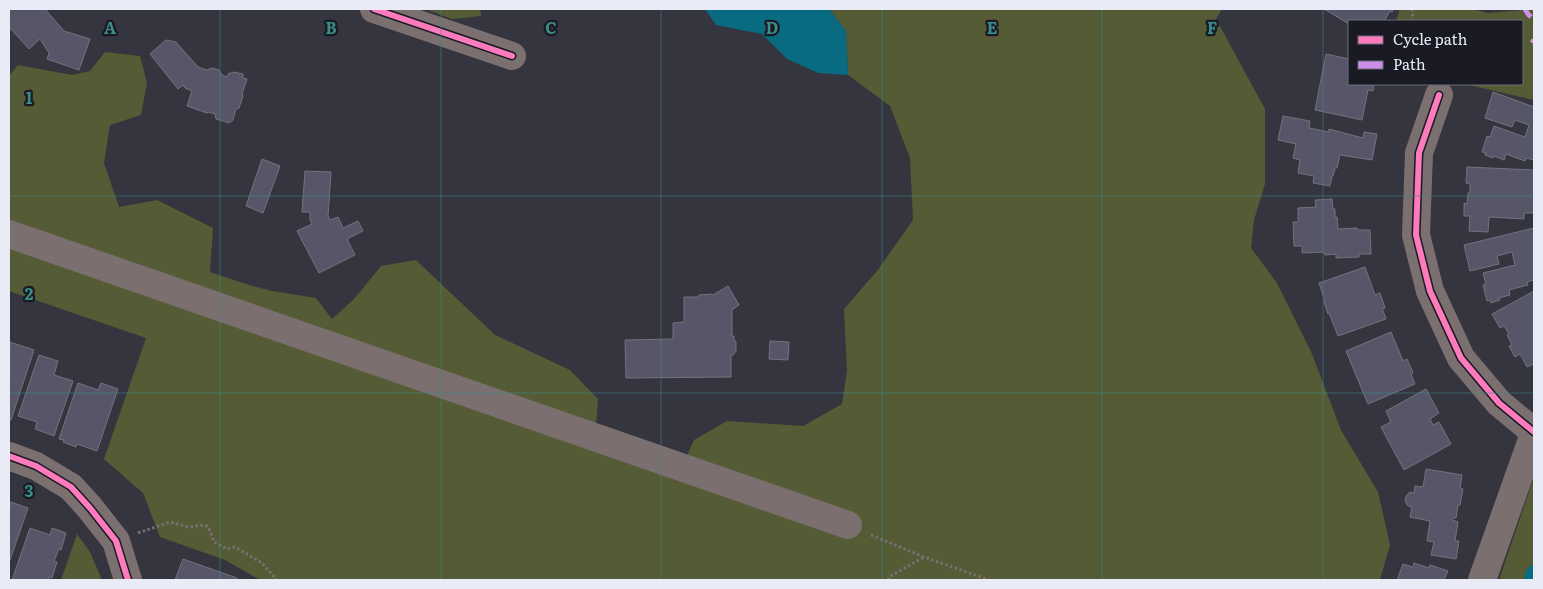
<svg xmlns="http://www.w3.org/2000/svg" width="1543" height="589" font-family="Literata,serif">
<rect width="100%" height="100%" fill="#35353f"/>
<g fill="#555b34">
<polygon points="425,9 480,9 481,16 452,19"/>
<polygon points="829,9 1222,9 1216,19 1265,109 1265,184 1254,220 1251,248 1277,283 1312,354 1341,430 1378,492 1390,545 1380,580 260,580 225,560 160,537 143,493 104,459 146,338 9,291 9,76 18,65 72,75 90,71 105,52 140,56 147,83 141,115 110,125 104,163 119,207 157,200 213,228 210,272 246,284 272,291 316,298 332,319 354,299 381,266 416,260 495,335 570,370 598,399 595,438 681,469 694,440 727,421 803,426 842,404 847,371 844,309 877,271 913,220 910,158 890,106 848,75 846,31"/>
<polygon points="1400,9 1471,9 1488,13 1534,9 1534,100 1465,84 1522,84 1522,21 1396,21"/>
<polygon points="1534,477 1534,580 1499,580"/>
<polygon points="77,534 90,552 102,580 61,580"/>
</g>
<g fill="#096b82">
<polygon points="705,9 829,9 846,31 848,75 818,73 787,59 762,34 716,25"/>
<polygon points="1531,565 1534,565 1534,580 1524,580 1525,572"/>
</g>
<g fill="#565668" stroke="#73737d">
<polygon points="9,9 45,9 64,31 90,39 79,70 47,59 49,53 40,39 29,49 9,27"/>
<polygon points="1324,9 1394,9 1392,12 1390,11 1384,21 1349,21 1349,24"/>
<polygon points="166,40 176,42 198,67 207,70 212,68 219,70 222,75 227,77 229,73 232,73 234,72 243,74 243,78 247,79 242,94 243,96 239,108 236,109 233,120 229,123 216,119 215,114 208,112 207,113 187,106 192,91 185,88 183,85 178,89 150,54"/>
<polygon points="1326,54 1349,59 1349,84 1374,84 1373,91 1368,90 1362,120 1315,110"/>
<polygon points="1493,92 1534,107 1534,160 1526,158 1525,161 1506,154 1504,160 1494,156 1493,158 1485,155 1486,153 1482,152 1487,136 1490,137 1494,126 1525,137 1529,125 1515,120 1512,127 1485,118"/>
<polygon points="1283,116 1310,121 1309,128 1329,132 1329,129 1363,138 1364,132 1377,134 1372,160 1340,155 1337,168 1335,168 1333,176 1332,176 1330,186 1313,183 1314,176 1298,173 1300,160 1293,158 1296,144 1278,140"/>
<polygon points="262,159 280,166 263,213 246,206"/>
<polygon points="1467,167 1534,170 1534,213 1524,213 1524,219 1489,217 1488,232 1469,231 1470,216 1464,216 1464,203 1467,204 1468,193 1470,193 1470,184 1466,183"/>
<polygon points="305,171 331,172 328,216 330,220 338,217 343,228 358,221 363,231 347,239 355,255 319,273 297,231 312,224 310,220 310,212 302,212"/>
<polygon points="1332,199 1333,209 1335,209 1335,217 1337,217 1338,229 1357,228 1358,230 1370,230 1371,254 1359,254 1359,257 1336,258 1336,254 1325,255 1324,252 1302,253 1302,246 1294,246 1293,222 1298,222 1298,208 1316,207 1315,200"/>
<polygon points="1534,228 1534,280 1527,282 1528,285 1509,290 1510,295 1499,298 1500,300 1491,303 1490,300 1487,301 1483,285 1486,284 1483,273 1515,265 1512,252 1497,256 1499,264 1470,271 1464,245"/>
<polygon points="1365,267 1375,295 1380,293 1385,308 1382,308 1386,319 1338,336 1329,313 1328,314 1324,302 1325,301 1319,283"/>
<polygon points="728,286 739,305 732,310 732,336 734,336 734,339 736,342 736,351 733,355 731,355 731,377 626,378 625,340 673,339 673,323 684,322 684,297 698,297 699,295 712,294 713,295"/>
<polygon points="1534,291 1534,364 1527,367 1520,354 1515,357 1509,346 1512,345 1507,335 1509,334 1504,326 1500,328 1492,314"/>
<polygon points="1391,332 1403,361 1407,359 1413,373 1411,374 1415,384 1368,404 1346,351"/>
<polygon points="770,341 789,342 788,360 769,359"/>
<polygon points="10,342 34,350 11,420 9,420"/>
<polygon points="39,355 58,361 54,375 73,381 54,436 35,429 37,422 18,416"/>
<polygon points="78,383 98,390 101,383 118,389 97,451 77,444 76,447 63,442 64,440 59,439"/>
<polygon points="1426,389 1439,413 1430,419 1433,425 1439,422 1451,444 1404,470 1381,427 1391,422 1386,411"/>
<polygon points="1426,469 1462,475 1460,488 1463,489 1460,505 1458,505 1456,518 1453,518 1452,520 1458,522 1455,541 1459,541 1456,559 1431,555 1434,542 1427,541 1430,521 1410,517 1412,507 1408,506 1405,501 1406,496 1410,492 1414,493 1415,486 1423,487"/>
<polygon points="11,502 28,508 9,563 9,509"/>
<polygon points="30,528 50,535 52,528 66,533 61,550 59,549 54,561 57,562 52,578 49,577 48,580 12,580"/>
<polygon points="183,559 237,578 237,580 175,580"/>
<polygon points="1414,563 1429,568 1430,565 1448,571 1444,580 1397,580 1403,564 1413,567"/>
</g>
<g fill="none" stroke-linecap="round" stroke-linejoin="round">
<g stroke="#777073" stroke-width="3" stroke-dasharray="2.5 2.5" stroke-linecap="butt">
<polyline points="1412,9 1413,21"/>
<polyline points="138,533 170,522 188,527 205,525 209,528 214,542 227,549 235,547 262,563 277,580"/>
<polyline points="871,535 924,557 989,580"/>
<polyline points="888,580 889,577 924,557"/>
</g>
<g stroke="#7b6f6f" stroke-width="28">
<polyline points="374,9 512,56"/>
<polyline points="1439,95 1419,153 1416,235 1430,291 1461,358 1499,403 1534,432"/>
<polyline points="9,234 848,525"/>
<polyline points="9,456 36,466 71,487 90,508 116,541 128,580"/>
<polyline points="1482,580 1534,434"/>
</g>
<g stroke="#ce8fe9" stroke-width="5" stroke-dasharray="10 5" stroke-linecap="butt">
<polyline points="1525,9 1528,14 1534,20"/>
<polyline points="1532,43 1534,40"/>
</g>
<defs>
<g id="cycleway">
<polyline points="374,9 512,56"/>
<polyline points="1439,95 1419,153 1416,235 1430,291 1461,358 1499,403 1534,432"/>
<polyline points="9,456 36,466 71,487 90,508 116,541 128,580"/>
</g>
</defs>
<use href="#cycleway" stroke="#191a23" stroke-width="9"/>
<use href="#cycleway" stroke="#fd7abc" stroke-width="6"/>
</g>
<path fill="none" stroke="#3b8d89" stroke-width="1" stroke-opacity="0.55" d="M220,9V580M441,9V580M661,9V580M882,9V580M1102,9V580M1323,9V580M9,196H1534M9,393H1534"/>
<g font-size="16" text-anchor="middle" font-weight="bold" fill="#3b8d89" stroke="#191a23" stroke-width="4.5" stroke-linejoin="round" paint-order="stroke">
<text x="110" y="34">A</text>
<text x="331" y="34">B</text>
<text x="551" y="34">C</text>
<text x="772" y="34">D</text>
<text x="992" y="34">E</text>
<text x="1212" y="34">F</text>
<text x="29" y="104">1</text>
<text x="29" y="300">2</text>
<text x="29" y="497">3</text>
</g>
<rect width="1543" height="589" fill="none" stroke="#e9ebf7" stroke-width="20"/>
<rect x="1348" y="20" width="175" height="65" fill="#191a23" stroke="#6c6e78"/>
<rect x="1358" y="36" width="25" height="8" fill="#fd7abc" stroke="#6c6e78"/>
<text x="1393" y="45" font-size="15" fill="#e9ebf7">Cycle path</text>
<rect x="1358" y="61" width="25" height="8" fill="#ce8fe9" stroke="#6c6e78"/>
<text x="1393" y="70" font-size="15" fill="#e9ebf7">Path</text>
</svg>
